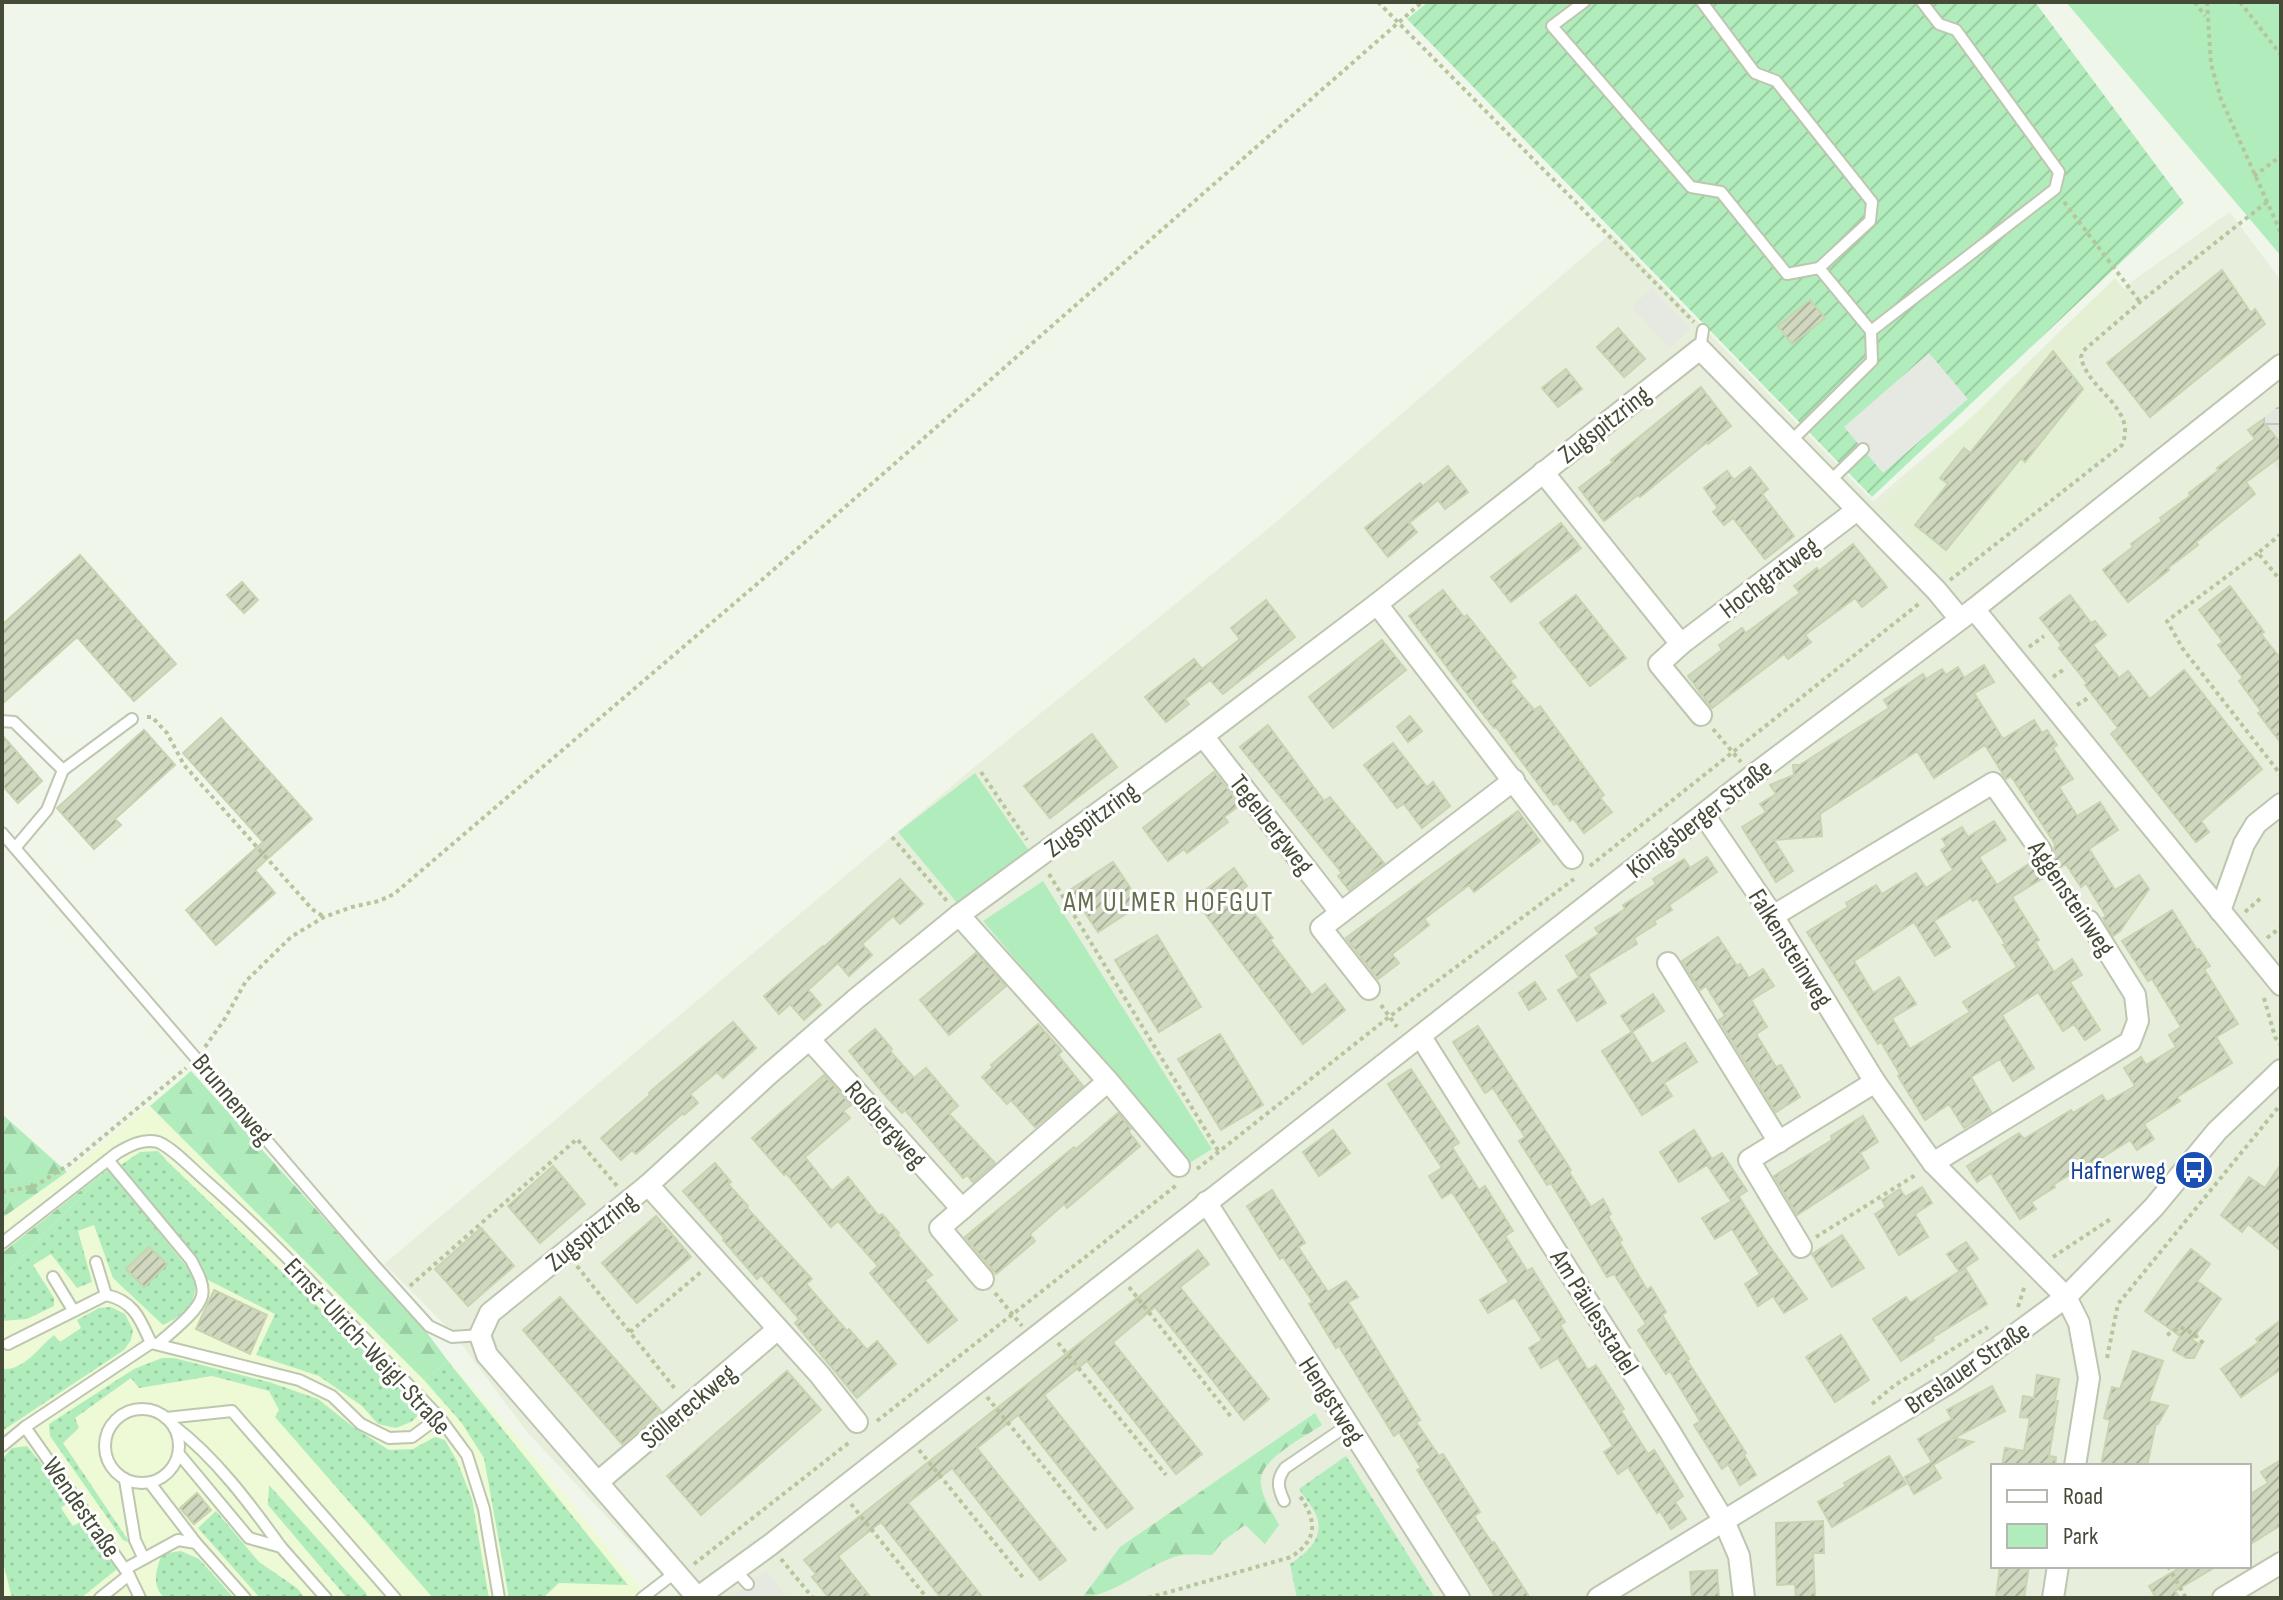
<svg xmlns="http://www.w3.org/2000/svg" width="2283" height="1600" font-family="'Sofia Sans Condensed',sans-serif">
<defs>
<pattern id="industrial-grid" width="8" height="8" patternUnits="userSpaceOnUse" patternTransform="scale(2)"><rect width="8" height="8" fill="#e3e6dc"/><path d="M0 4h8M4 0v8" fill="none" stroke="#c4c7bd"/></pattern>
<pattern id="grass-dots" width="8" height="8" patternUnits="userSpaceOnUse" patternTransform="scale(2)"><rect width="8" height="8" fill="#b1edbc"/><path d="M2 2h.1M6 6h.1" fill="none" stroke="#9acda2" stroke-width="1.8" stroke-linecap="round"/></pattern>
<pattern id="forest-firs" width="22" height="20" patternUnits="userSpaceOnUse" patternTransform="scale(2)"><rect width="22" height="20" fill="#b1edbc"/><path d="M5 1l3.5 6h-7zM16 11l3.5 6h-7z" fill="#9acda2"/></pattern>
<pattern id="garden-furrows" width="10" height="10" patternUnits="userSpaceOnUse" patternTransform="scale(2)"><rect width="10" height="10" fill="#b1edbc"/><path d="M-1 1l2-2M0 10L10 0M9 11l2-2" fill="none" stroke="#9acda2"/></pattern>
<pattern id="building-hatch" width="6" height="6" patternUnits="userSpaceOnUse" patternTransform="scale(2)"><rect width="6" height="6" fill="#d0d9bf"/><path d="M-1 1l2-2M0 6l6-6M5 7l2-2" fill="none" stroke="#abb29c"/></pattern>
</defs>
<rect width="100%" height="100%" fill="#f1f6eb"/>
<path fill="#e7efdc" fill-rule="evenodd" d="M2230,212L2281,281V1598H675L678,1593L527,1432L453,1333L384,1264L972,769L1275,523L1611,233L1873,501L2135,279ZM1993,1466H2249V1566H1993Z"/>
<polygon fill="#eef9d5" points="191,1071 425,1330 448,1361 514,1433 649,1598 2,1598 2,1218 67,1172"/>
<polygon fill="url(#industrial-grid)" points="2281,404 2281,473 2248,430"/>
<polygon fill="#e3f0d4" points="2115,278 2134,302 2078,350 2075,362 2081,377 2111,410 2118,422 2119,434 2115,445 2103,457 1948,576 1880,506"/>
<g fill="url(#grass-dots)">
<polygon points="158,1151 167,1161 425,1410 411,1422 396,1428 378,1424 362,1406 319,1376 256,1355 275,1314 206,1279 194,1257 121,1165 140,1152"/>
<path d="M108,1169L195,1277C198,1303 186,1314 163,1325L113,1278L94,1225L78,1231L92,1282L77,1288L51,1254L33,1265L54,1298V1306L27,1319L2,1321V1280L12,1267Z"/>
<path d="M111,1307L125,1314L133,1330L131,1340L124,1350L2,1431V1369C24,1371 38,1348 54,1335L60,1342L81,1328L77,1320L99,1308Z"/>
<polygon points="162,1358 174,1358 269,1382 318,1399 352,1426 389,1450 413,1449 435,1437 445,1440 457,1461 472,1499 489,1598 433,1598 275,1417 279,1410 269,1391 212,1376 139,1388 131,1378 75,1418 79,1428 63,1443 130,1543 123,1540 50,1436 49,1424 134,1369"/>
<polygon points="448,1361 628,1585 559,1583 543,1598 509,1598 484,1458 461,1422 424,1380"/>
<polygon points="27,1446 71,1500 61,1508 73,1526 82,1521 117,1569 81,1598 12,1598 2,1558 2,1459 12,1448"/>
<path d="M1346,1456L1435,1598H1297L1290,1564C1306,1554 1324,1539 1317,1517C1313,1507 1304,1497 1299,1489Z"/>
<polygon points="269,1485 366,1593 368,1598 347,1598 268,1505"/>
<polygon points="216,1511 259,1562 297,1588 305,1598 260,1598 198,1528"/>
<path d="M181,1551L199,1559L234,1598H164C151,1584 156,1570 162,1554Z"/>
</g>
<g fill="url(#forest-firs)">
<polygon points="191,1071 425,1330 448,1361 424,1380 150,1106"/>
<polygon points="2,1114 67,1172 2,1218"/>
<polygon points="108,1169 12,1267 2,1280 2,1253"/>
<path d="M1315,1413L1322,1425C1306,1436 1264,1457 1261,1478C1259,1494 1273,1512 1279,1525L1265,1544L1245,1525L1223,1541L1212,1555C1200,1555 1185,1553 1174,1557C1143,1568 1116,1594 1082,1598L1120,1547Z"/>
</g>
<g fill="#b1edbc">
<polygon points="2066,2 2281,2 2281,256"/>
<polygon points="975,773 1030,852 958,904 898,832"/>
<polygon points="1043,881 1212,1149 1188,1164 983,921"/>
</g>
<polygon fill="url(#garden-furrows)" points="1428,2 2035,2 2184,203 1872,497 1407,19"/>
<g fill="#e6e8e2">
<polygon points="1652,288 1690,329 1669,348 1632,307"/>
<polygon points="1929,353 1968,399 1883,473 1844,427"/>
<polygon points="766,1570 785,1594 780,1598 735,1598 733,1596"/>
</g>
<g fill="url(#building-hatch)" stroke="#c8d4b1" stroke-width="2" fill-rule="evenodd">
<polygon points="2222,270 2251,313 2255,309 2265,324 2150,417 2107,363"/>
<polygon points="1810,300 1825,318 1792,344 1778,326"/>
<polygon points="1618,328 1645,359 1624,377 1597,347"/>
<polygon points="2053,351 2083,389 2025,462 2021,458 1946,550 1915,525 1948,484 1940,478 1964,448 1970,453"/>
<polygon points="1566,369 1582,389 1558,407 1542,388"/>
<polygon points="1701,387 1731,426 1708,444 1707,442 1640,497 1638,495 1604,521 1579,488 1613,462 1611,460"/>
<polygon points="2262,420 2281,444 2281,456 2246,482 2255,494 2196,542 2198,545 2168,568 2169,570 2128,602 2103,570 2133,547 2131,544 2162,521 2160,518 2190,496 2189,493 2219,470 2217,468 2255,439 2248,430"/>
<polygon points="1448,466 1468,492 1445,509 1438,500 1409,523 1417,532 1388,557 1365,528 1420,483 1423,486"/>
<polygon points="1750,467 1768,489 1762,494 1794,536 1765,559 1733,518 1724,525 1713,512 1718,508 1704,488 1727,471 1734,480"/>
<polygon points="1561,523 1581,548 1511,602 1491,577"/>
<polygon points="1853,544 1887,587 1862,607 1855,598 1805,635 1811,642 1788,659 1784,654 1712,708 1688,676 1722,650 1719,645 1742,628 1746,633 1800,593 1794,586 1817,568 1819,571"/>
<polygon points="80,555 176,664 134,701 77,637 2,704 2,625"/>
<polygon points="242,582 258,600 244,613 227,595"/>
<polygon points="2230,586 2264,632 2261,634 2281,659 2281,743 2258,713 2261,711 2239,681 2243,678 2218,645 2223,642 2199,610"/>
<polygon points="1443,590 1464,617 1467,615 1516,677 1510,681 1534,710 1540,706 1604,795 1600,798 1612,812 1584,833 1573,818 1570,821 1557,803 1554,805 1496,727 1494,728 1458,682 1409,616"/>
<polygon points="1576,595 1626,658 1590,686 1540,623"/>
<polygon points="2070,595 2091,623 2095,621 2106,635 2093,645 2119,678 2128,671 2150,699 2184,670 2262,769 2201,821 2209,832 2196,842 2111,734 2118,728 2085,685 2087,683 2059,648 2062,646 2040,618"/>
<polygon points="1266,600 1295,637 1223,694 1210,680 1185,699 1189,704 1166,722 1145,697 1194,659 1202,669 1240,639 1231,628"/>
<polygon points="1382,640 1406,670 1333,728 1309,697"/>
<path d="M1984,665L1994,682L1974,693L2003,739L2034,720L2042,733L2047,730L2057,745L2053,748L2073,779L2059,787L2077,816L2100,802L2118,830L2089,849L2115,890L2139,875L2149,889L2120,931L2113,936L2103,918L2106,916L2086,883L2081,887L2066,864L2012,897L2039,940L2035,942L2054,972L2072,959L2082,975L2070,982L2100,1030L2085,1040L2074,1024L2063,1031L2038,992L2002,1015L2034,1068L2013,1081L2000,1059L1971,1077L1991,1112L1964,1128L1949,1104L1925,1120L1898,1076L1900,1074L1881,1042L1878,1044L1807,932L1848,907L1846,903L1876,885L1882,894L1916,873L1926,888L1953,870L1941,850L1947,846L1942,839L1962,827L1968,837L1994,821L2006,840L1979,857L1997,885L2033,861L2041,864L2049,861L2053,856L2055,844L2011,776L2006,779L1985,745L1934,778L1917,751L1820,814L1822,836L1774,840L1793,871L1776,882L1742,827L1766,812L1760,804L1776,794L1770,785L1794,775L1793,765H1800L1889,708L1884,700L1923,674L1926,679L1942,669L1946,675L1958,667L1964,678ZM1971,898L1973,901L1977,898L2006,945H2003L2017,967L1963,1002L1970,1012L1910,1049L1892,1018L1916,1004L1899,977L1873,993L1854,961L1914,922L1935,956L1950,947L1934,921Z"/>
<polygon points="1410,716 1422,731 1408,742 1397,727"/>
<polygon points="221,718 312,819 255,870 275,893 216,945 186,910 263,842 183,753"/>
<polygon points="1268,725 1324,801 1330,797 1384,863 1349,890 1338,876 1342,873 1240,747"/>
<polygon points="144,730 175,765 115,819 121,825 94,849 57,808"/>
<polygon points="1092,734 1117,767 1050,818 1024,786"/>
<polygon points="2,735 42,781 18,803 2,785"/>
<polygon points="1393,743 1427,787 1433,782 1450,806 1422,828 1404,804 1397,808 1364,765"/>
<polygon points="1214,772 1240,805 1224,817 1228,822 1187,853 1184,849 1168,861 1143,828"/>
<polygon points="1518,811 1540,841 1474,892 1469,885 1424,919 1429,925 1392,954 1399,963 1378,979 1346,938"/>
<polygon points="1707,857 1717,872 1669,905 1672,910 1654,921 1656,924 1634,938 1637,944 1588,974 1606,1003 1577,1021 1558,990 1579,977 1566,956 1599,934 1595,928 1625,909 1623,905 1656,884 1653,879 1684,859 1690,868"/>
<polygon points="1113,862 1141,904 1098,932 1070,890"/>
<polygon points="1234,868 1247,886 1239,892 1243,899 1273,938 1270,940 1312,995 1325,984 1345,1010 1303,1044 1194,899"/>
<polygon points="900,879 923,904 900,924 893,916 862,944 872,955 849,976 838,963 808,990 821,1005 804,1020 790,1004 779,1014 764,996 823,946 824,947"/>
<polygon points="2172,910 2197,950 2199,949 2210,966 2204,969 2238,1024 2216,1037 2232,1063 2177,1097 2180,1101 2144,1124 2154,1139 2137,1150 2130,1140 2092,1164 2090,1162 2053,1185 2055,1187 2031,1202 2036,1209 2020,1219 1991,1173 1977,1182 1967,1166 2019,1133 2024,1139 2071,1110 2073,1113 2102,1095 2107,1102 2135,1086 2124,1068 2141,1057 2146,1065 2176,1047 2169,1035 2181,1027 2152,979 2148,981 2122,941"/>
<polygon points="1157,935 1201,1007 1159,1032 1115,960"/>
<polygon points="1718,937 1737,966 1740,964 1749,978 1763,969 1774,986 1751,1000 1767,1027 1756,1034 1776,1067 1781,1065 1800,1097 1776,1112 1719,1020 1725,1016 1706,986 1700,990 1682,961"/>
<polygon points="976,953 1006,986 949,1035 920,1000"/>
<polygon points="1535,982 1546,999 1529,1010 1519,993"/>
<polygon points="1653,994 1664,1011 1632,1032 1621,1016"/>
<polygon points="733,1022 756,1048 723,1078 717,1072 690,1094 698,1103 684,1115 683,1113 636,1154 632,1150 621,1160 601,1138 650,1095 649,1093 658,1085"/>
<polygon points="1038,1024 1062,1051 1058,1055 1083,1086 1035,1127 1011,1100 1007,1104 982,1077 993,1067 991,1065"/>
<polygon points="1478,1026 1571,1170 1569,1172 1591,1207 1603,1199 1611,1214 1608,1216 1622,1240 1619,1241 1632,1264 1647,1290 1651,1287 1666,1312 1662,1315 1689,1359 1687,1360 1746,1453 1744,1455 1756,1475 1740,1485 1728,1464 1722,1469 1694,1425 1700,1421 1670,1371 1666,1374 1638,1330 1646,1324 1614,1274 1607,1277 1551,1183 1547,1185 1519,1141 1525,1137 1493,1088 1485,1093 1453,1042"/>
<polygon points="875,1029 892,1049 890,1051 914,1078 926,1068 958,1106 949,1114 995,1163 973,1182 967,1175 963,1178 905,1110 902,1113 883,1093 849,1051"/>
<polygon points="1632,1032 1652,1064 1685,1043 1697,1062 1664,1083 1672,1096 1642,1115 1602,1051"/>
<polygon points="1220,1034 1263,1105 1221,1130 1178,1059"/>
<polygon points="1411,1069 1459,1143 1452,1147 1479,1190 1485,1186 1513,1231 1505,1236 1527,1271 1532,1268 1565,1322 1560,1325 1588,1370 1596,1365 1624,1409 1621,1411 1648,1454 1654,1450 1683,1496 1675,1502 1686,1519 1671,1529 1660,1511 1657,1513 1628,1467 1618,1474 1604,1452 1613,1446 1558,1358 1541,1368 1529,1348 1542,1340 1515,1297 1488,1313 1480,1300 1509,1282 1452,1192 1442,1198 1429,1176 1442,1168 1388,1084"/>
<polygon points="824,1075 851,1105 843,1111 850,1118 805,1157 832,1191 848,1177 879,1216 882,1214 899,1233 897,1234 932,1275 925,1280 957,1320 928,1343 870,1273 878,1266 838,1221 831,1227 786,1173 784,1175 752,1138"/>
<polygon points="1118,1113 1131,1129 1128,1131 1140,1146 1067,1208 1064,1204 1030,1234 1035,1241 996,1274 965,1237 1074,1147 1076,1149"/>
<polygon points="1863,1116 1878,1142 1860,1153 1869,1168 1797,1215 1774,1176 1832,1140 1831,1136"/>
<polygon points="1333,1130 1350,1153 1319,1176 1303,1152"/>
<polygon points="1694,1130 1712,1159 1722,1153 1747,1191 1731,1201 1707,1165 1679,1182 1660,1152"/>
<polygon points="715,1163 731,1182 728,1184 748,1206 747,1208 812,1279 806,1284 847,1331 849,1329 867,1350 877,1341 896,1364 857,1398 795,1323 799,1319 761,1275 757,1279 723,1240 725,1239 683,1191"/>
<polygon points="2281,1164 2281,1251 2248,1224 2242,1232 2221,1215 2249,1177 2265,1188"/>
<polygon points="553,1166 585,1204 540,1243 508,1206"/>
<polygon points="1922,1187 1932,1203 1915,1214 1928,1237 1899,1255 1875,1214 1886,1207 1882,1200 1900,1189 1905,1197"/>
<polygon points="1272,1190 1305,1243 1298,1247 1328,1292 1346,1281 1358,1297 1348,1302 1420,1420 1416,1422 1439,1456 1443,1454 1480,1512 1474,1516 1492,1543 1494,1542 1530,1598 1496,1598 1417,1470 1421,1468 1399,1432 1394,1436 1339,1346 1336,1348 1309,1304 1313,1302 1283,1257 1280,1259 1247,1206"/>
<polygon points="1739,1197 1768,1244 1807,1299 1784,1313 1773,1296 1758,1306 1745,1284 1760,1274 1732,1229 1715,1239 1702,1218"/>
<polygon points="656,1216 691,1257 637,1303 602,1263"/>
<polygon points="481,1228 514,1266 468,1306 435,1269"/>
<polygon points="1842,1235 1864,1268 1832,1287 1812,1254"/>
<polygon points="1966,1242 1978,1259 1959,1271 1947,1254"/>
<polygon points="149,1247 167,1264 144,1287 126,1269"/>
<polygon points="2191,1249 2210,1264 2197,1281 2221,1299 2192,1340 2201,1345 2194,1358 2187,1358 2173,1350 2180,1336 2145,1311 2177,1266"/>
<polygon points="1198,1250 1209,1264 1180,1287 1269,1399 1244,1420 1155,1307 1113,1342 1202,1454 1176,1474 1087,1361 1044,1395 1133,1508 1107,1528 1018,1415 977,1448 1066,1560 1040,1580 952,1468 908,1503 983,1598 941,1598 881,1522 838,1556 871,1598 829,1598 812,1577 816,1574 804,1560"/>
<polygon points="1965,1268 1987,1304 1932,1338 1934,1340 1901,1361 1873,1319 1906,1297 1910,1303"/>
<polygon points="214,1290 267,1315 250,1354 196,1329"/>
<polygon points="560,1297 661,1411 622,1444 523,1330"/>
<polygon points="2281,1320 2281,1369 2241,1397 2221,1369 2259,1342 2256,1339"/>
<polygon points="1841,1335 1869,1380 1835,1402 1806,1357"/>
<polygon points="2133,1351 2163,1361 2149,1401 2168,1406 2158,1424 2156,1423 2147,1466 2101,1466 2110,1420 2104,1418 2112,1387 2120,1389"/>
<polygon points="787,1371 821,1410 701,1515 667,1476"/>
<polygon points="2037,1375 2059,1379 2055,1401 2058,1401 2049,1456 2056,1457 2055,1466 2002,1466 2005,1448 2024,1451 2030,1418 2020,1417 2023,1396 2034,1398"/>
<polygon points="1992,1386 2005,1411 1954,1438 1973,1442 1933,1465 1941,1478 1914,1494 1905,1477 1932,1462 1918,1439 1952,1419 1947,1410"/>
<polygon points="1889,1456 1906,1484 1832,1527 1818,1502 1846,1486 1844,1483"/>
<polygon points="2281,1460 2281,1525 2249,1545 2249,1495 2268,1483 2261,1472"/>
<polygon points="197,1493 211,1510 194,1524 180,1508"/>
<polygon points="1823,1521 1824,1553 1813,1553 1815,1598 1796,1598 1795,1584 1777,1585 1776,1523"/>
<polygon points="2000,1566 2029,1566 2024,1598 1996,1598"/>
<polygon points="2183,1566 2217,1566 2175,1591 2180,1598 2156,1598 2149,1586"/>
<polygon points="1717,1570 1719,1598 1692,1598 1690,1572"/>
</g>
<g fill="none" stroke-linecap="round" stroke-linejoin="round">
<defs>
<g id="lane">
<polyline points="1584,2 1552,26 1691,187 1721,192 1787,274 1819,268 1871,331 1872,361 1790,442"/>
<polyline points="1702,2 1755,73 1776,81 1872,202 1870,221 1819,268"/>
<polyline points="1871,331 2055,189 2059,172 1956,30 1939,24 1922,2"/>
<polyline points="1700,349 1703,330"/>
<polyline points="1829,482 1863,449"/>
<polyline points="2,721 14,722 63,770"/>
<polyline points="2,833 374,1265 429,1326 452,1337 480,1335"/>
<polyline points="15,848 47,810 63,770 132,719"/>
<path d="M108,1160L191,1260C196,1270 205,1284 202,1296C198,1312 171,1332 159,1343"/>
<path d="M2,1243L117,1153C129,1146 143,1138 158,1142C173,1148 193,1170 206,1181C289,1254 363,1338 439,1417L467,1455L484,1509L499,1598"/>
<polyline points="96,1262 106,1295"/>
<polyline points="53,1277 73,1310"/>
<path d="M8,1344L106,1295C134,1301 140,1319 151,1343"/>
<circle cx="142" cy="1446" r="37"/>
<polyline points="166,1418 232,1411 395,1598"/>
<path d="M174,1426C216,1458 250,1504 281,1547"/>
<polyline points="25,1427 129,1575 140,1598"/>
<polyline points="2,1446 25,1427 151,1343 299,1380 332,1396 361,1424 389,1438 412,1437 439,1417"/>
<polyline points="179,1454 249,1538 281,1547 326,1598"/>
<polyline points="125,1480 135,1540 143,1557"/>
<polyline points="150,1483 196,1543"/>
<path d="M1284,1501C1278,1488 1276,1480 1285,1468L1348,1425"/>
<polyline points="125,1569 178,1540 196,1543 245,1598"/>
<polyline points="736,1571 748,1584"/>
<polyline points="100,1598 129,1575"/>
<polyline points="642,1598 676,1572"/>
</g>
<g id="street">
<polyline points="1543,472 1681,644"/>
<polyline points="1377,604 1572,858"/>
<polyline points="1974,609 2281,985"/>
<polyline points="1701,715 1659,664 1681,644 1857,510"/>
<polyline points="1203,736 1340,912"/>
<polyline points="1704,815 1773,916 1875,1082 1933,1163 2066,1297 2079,1323 2089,1378 2075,1466"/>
<polyline points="2220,911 2244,844 2256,824 2281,804"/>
<polyline points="1773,916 1993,783 2041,851"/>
<polyline points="1668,963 1779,1142"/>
<polyline points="1369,989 1321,928 1514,780"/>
<polyline points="1421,1037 1670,1432 1724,1521 1739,1556 1744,1598"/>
<polyline points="810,1040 962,1209 1108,1081 959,915"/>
<polyline points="1108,1081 1179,1166"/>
<polyline points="1933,1163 2130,1042 2138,1021 2135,995 2089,921"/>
<polyline points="648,1185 819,1374 857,1422"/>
<polyline points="1206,1202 1459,1598"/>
<polyline points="962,1209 940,1228 983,1279"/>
<polyline points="1801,1247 1749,1160 1875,1082"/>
<polyline points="598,1482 778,1329"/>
<polyline points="697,1597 487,1355 480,1335 490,1313 648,1185 768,1075 857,998 959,915 1203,736 1377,604 1700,349 1936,590 1960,619"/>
<polyline points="697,1598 770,1545 1752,776 1974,609 2281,365"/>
<polyline points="1598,1598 1952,1381 2066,1297 2154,1207 2217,1131 2281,1070"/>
<polyline points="2053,1598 2058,1566"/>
<polyline points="2223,1598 2281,1563"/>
</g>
</defs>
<use href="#lane" stroke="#bdc6af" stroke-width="14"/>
<use href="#street" stroke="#bdc6af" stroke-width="24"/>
<g stroke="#b6c69c" stroke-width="4" stroke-dasharray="4 4" stroke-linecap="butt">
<polyline points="1378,2 1694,322"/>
<polyline points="2195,2 2205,16"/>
<polyline points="2207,2 2211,64 2221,99 2281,233"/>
<polyline points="2240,2 2281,55"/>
<polyline points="2254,176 2281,156"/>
<polyline points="2064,202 2140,302"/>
<polyline points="2281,534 2258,553 2281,581"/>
<polyline points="2258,553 2167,621 2183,649 2281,775"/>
<path d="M1950,580L2122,445C2138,408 2087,390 2081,357L2083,351L2140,302L2267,202"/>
<polyline points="2029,647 2044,636"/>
<polyline points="2053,677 2066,668"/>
<polyline points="2077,705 2088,698"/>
<polyline points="147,717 152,717 167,733 184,765 312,909 324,917"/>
<polyline points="1713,729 1741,762"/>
<polyline points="981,772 1027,840"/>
<polyline points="892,837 947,901"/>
<polyline points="1590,866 1921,602"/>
<polyline points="2051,866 2078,905"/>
<polyline points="1049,874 1219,1152"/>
<polyline points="2245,912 2261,898"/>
<polyline points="2267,938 2281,927"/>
<polyline points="2264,998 2275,1037 2281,1045"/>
<polyline points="1381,1005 1397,1027"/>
<polyline points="205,1047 224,1020 246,981 291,937 324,917 352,907 379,901 394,894 764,578 1422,2"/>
<polyline points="1197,1169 1389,1017 1574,879"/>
<polyline points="2,1192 35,1186 70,1164 186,1068"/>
<polyline points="1816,1237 1917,1174"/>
<polyline points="2053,1257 2112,1218"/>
<polyline points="577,1266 676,1390"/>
<polyline points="410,1286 577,1139 617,1186"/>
<polyline points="1129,1287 1232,1418"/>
<polyline points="995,1293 1022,1326"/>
<polyline points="2018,1307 2025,1285"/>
<polyline points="630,1332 701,1272"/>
<polyline points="2167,1335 2180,1327 2194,1334 2206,1346"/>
<polyline points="1058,1343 1166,1475"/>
<polyline points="2107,1358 2118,1304 2281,1104"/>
<polyline points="987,1397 1098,1533"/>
<polyline points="1872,1404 1895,1385 1988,1327"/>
<polyline points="877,1421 1178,1184"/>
<polyline points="919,1450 1025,1580"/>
<polyline points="851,1504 927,1598"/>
<polyline points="781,1559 813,1598"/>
<polyline points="694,1564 851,1441"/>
<polyline points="2168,1566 2186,1598"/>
<path d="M1148,1598L1291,1557C1318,1539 1317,1522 1300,1496"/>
</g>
<use href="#lane" stroke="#fff" stroke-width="10"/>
<use href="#street" stroke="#fff" stroke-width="20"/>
</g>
<defs>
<symbol id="bus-disc" viewBox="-11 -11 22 22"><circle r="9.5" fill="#1a4fb4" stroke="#fff"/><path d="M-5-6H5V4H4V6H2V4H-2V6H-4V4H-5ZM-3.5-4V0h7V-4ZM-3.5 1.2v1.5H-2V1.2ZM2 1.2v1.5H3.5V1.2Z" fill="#fff"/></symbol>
</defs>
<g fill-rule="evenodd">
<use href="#bus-disc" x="2172" y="1148" width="44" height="44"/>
</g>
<g text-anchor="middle" stroke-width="6" stroke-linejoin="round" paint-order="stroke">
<g font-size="26" fill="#454b37" stroke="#fff">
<text transform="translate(1604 424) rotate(-38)" y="9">Zugspitzring</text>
<text transform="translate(1769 577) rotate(-37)" y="9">Hochgratweg</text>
<text transform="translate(1699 818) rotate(-38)" y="9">Königsberger Straße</text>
<text transform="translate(1091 819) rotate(-36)" y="9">Zugspitzring</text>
<text transform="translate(1272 824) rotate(52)" y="9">Tegelbergweg</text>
<text transform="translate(2072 898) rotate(56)" y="9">Aggensteinweg</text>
<text transform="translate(1791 948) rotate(58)" y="9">Falkensteinweg</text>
<text transform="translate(233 1099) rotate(50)" y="9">Brunnenweg</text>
<text transform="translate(886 1124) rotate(48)" y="9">Roßbergweg</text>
<text transform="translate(591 1231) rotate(-39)" y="9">Zugspitzring</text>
<text transform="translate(1595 1312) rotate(58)" y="9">Am Päulesstadel</text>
<text transform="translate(368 1346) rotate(47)" y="9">Ernst-Ulrich-Weigl-Straße</text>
<text transform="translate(1967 1367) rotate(-34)" y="9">Breslauer Straße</text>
<text transform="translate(1332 1400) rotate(57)" y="9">Hengstweg</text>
<text transform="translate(688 1406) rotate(-40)" y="9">Söllereckweg</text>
<text transform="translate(82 1507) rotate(55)" y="9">Wendestraße</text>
</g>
<g font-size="26" fill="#164399" stroke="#fff" text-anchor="end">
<text x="2166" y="1179">Hafnerweg</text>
</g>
<g font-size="28" letter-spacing="2" fill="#646f4e" stroke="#fff">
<text x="1169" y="911">AM ULMER HOFGUT</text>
</g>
</g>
<rect width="2283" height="1600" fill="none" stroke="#454b37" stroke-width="8"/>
<rect x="1991" y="1464" width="260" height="104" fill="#ffffff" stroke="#b5b7af" stroke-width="2"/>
<rect x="2007" y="1490" width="40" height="12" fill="#ffffff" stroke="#b5b7af" stroke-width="2"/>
<text x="2063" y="1504" font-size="24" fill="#454b37">Road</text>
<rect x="2007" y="1524" width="40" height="24" fill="#b1edbc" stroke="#b5b7af" stroke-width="2"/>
<text x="2063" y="1544" font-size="24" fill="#454b37">Park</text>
</svg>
